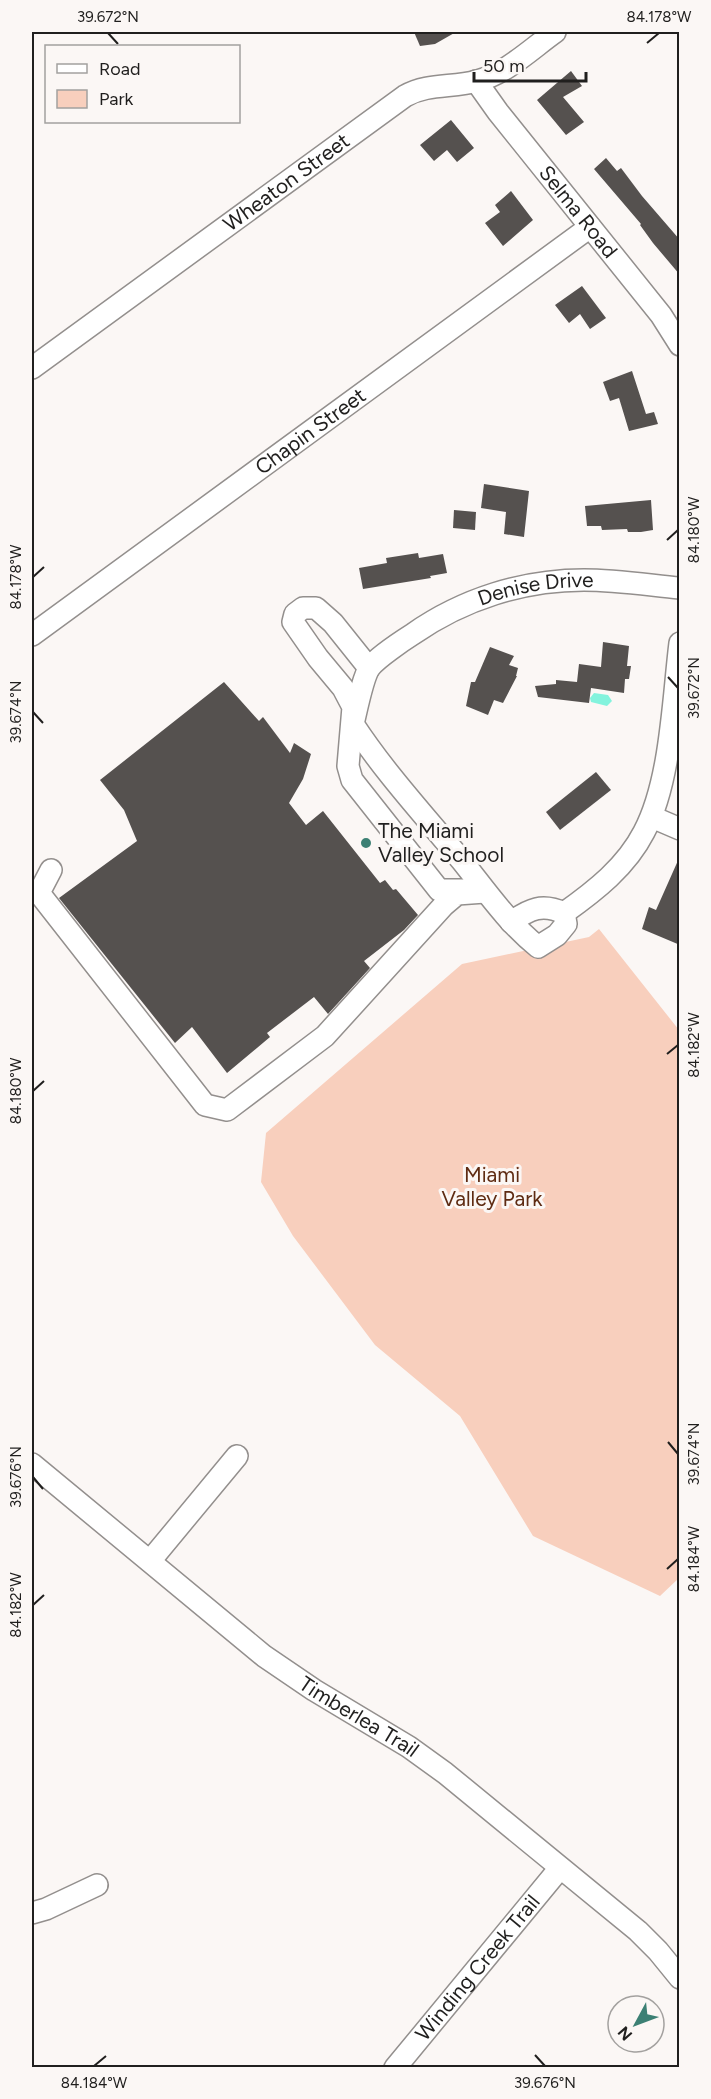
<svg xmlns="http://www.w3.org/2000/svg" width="711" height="2099" font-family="Figtree,sans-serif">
<rect width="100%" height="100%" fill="#fbf7f5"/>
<polygon fill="#f8cfbd" points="599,929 679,1030 679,1578 660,1596 533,1536 460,1416 375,1345 293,1236 261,1182 266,1133 462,964 589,937"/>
<polygon fill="#83f3dd" points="594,693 608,695 612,701 607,706 591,702 590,698"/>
<g fill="#55514f">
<polygon points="414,32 456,32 435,44 420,46"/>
<polygon points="571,71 582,86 563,97 584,122 566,135 537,100"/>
<polygon points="451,120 474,148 457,162 447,150 434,161 420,145"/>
<polygon points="606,158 617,171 621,168 642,196 680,240 680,275 653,243 640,225 641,224 594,169"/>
<polygon points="511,191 533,220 503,246 485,223 500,212 495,205"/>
<polygon points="582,286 606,318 590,329 580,314 569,323 555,305"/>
<polygon points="632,371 646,414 654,412 658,424 629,431 619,398 610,401 603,382"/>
<polygon points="484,484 529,491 524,537 504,534 506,512 481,508"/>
<polygon points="651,500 653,530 641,532 628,532 627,529 602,530 601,526 587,526 585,506"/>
<polygon points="454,510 476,512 475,530 453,528"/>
<polygon points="418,553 419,558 443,554 447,573 430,576 431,578 363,589 359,568 387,563 386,558"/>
<polygon points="603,642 629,646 627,666 631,666 629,679 625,679 624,693 591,688 589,703 538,697 535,686 556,684 556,680 577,682 579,664 601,667"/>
<polygon points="490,647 514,656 509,665 518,668 516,676 517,676 503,703 494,700 488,715 466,706 471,682 475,682"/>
<polygon points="224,682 259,721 263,717 290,753 294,743 311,754 303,779 289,803 306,825 323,811 380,883 385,880 393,890 396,889 418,915 404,930 364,961 370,968 328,1014 314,997 267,1033 270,1037 227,1073 192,1027 175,1043 59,898 137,841 124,810 100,780"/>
<polygon points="596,772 611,790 560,830 546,812"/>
<polygon points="680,856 680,945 642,929 649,907 656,910"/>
</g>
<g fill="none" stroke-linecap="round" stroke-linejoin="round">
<defs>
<g id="minor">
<path id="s1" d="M476,81L498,112L661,315L680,345"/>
<path id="s2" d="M32,368L405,96C428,83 453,88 477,81C507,73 531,49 555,32"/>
<path id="s3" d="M32,635L590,227"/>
<polyline points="369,668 333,623 316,608 303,608 295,614 293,622 318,658 343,688 353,707 348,766 352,780 439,890 467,890"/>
<polyline points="652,817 680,829"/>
<polyline points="51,870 39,893 205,1105 227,1110 325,1036 444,905 457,894 485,892"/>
<path id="s4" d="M564,913L566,924L557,935L538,947C508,923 486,891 462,861C425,816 385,773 353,724C356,712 363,676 370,667C377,658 402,641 413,634C463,599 523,580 584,580C616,580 648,585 680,588"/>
<path d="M564,913C595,891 626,867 644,832C671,781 673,700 680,643"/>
<path d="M511,922C530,909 542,903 564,913"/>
<path id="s5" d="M32,1464L264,1656L314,1690L409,1747L445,1773L638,1931L658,1951L680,1978"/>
<polyline points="150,1561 237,1456"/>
<polyline points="32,1913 46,1909 97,1885"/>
<path id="s6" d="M395,2068L560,1868"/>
</g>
</defs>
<use href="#minor" stroke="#938f8d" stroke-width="24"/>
<use href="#minor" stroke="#fff" stroke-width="21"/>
</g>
<path fill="none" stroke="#201f1e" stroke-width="2" d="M108,33L118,44M647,43L659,33M667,540L678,530M33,577L44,567M668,677L678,688M33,712L43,723M667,1054L678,1045M33,1091L44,1081M668,1442L678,1454M33,1477L43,1489M667,1569L678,1559M33,1605L44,1595M535,2055L545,2066M94,2066L106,2056"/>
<circle fill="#3c8074" stroke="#fbf7f5" stroke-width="2" cx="366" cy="843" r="6"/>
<g text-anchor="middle" stroke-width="6" stroke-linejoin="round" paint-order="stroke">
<g font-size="21" fill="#201f1e" stroke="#fbf7f5">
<text dy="7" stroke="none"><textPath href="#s2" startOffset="315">Wheaton Street</textPath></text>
<text dy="7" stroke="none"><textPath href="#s1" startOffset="166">Selma Road</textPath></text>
<text dy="7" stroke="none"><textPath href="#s3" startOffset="345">Chapin Street</textPath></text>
<text dy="7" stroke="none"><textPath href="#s4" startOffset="585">Denise Drive</textPath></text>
<text dy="7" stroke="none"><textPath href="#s5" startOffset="414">Timberlea Trail</textPath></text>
<text dy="7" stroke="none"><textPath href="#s6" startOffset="130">Winding Creek Trail</textPath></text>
</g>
<g font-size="21" fill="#201f1e" stroke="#fbf7f5" text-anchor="start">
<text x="378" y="838">The Miami<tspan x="378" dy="24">Valley School</tspan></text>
</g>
<g font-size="21" fill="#5e2b12" stroke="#fbf7f5">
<text x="492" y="1182">Miami<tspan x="492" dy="24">Valley Park</tspan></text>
</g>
</g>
<rect width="711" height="2099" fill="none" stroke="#fbf7f5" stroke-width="66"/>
<rect x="45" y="45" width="195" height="78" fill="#fbf7f5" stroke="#a3a19f" stroke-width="1.5"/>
<rect x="57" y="64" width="30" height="9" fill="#ffffff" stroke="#a3a19f" stroke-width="1.5"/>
<text x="99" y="75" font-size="18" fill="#201f1e">Road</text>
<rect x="57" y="90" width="30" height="18" fill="#f8cfbd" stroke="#a3a19f" stroke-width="1.5"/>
<text x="99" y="105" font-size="18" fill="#201f1e">Park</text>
<g transform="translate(636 2024) rotate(229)"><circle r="28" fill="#fbf7f5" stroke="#a3a19f" stroke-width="1.5"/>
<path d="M0-4.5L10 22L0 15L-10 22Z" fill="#3c8074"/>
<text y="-9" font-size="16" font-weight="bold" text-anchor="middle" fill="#201f1e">N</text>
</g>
<path d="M474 72v9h112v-9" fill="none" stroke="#201f1e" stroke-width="3"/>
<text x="483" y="72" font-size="18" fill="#201f1e" stroke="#fbf7f5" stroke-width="4.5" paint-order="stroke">50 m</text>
<rect x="33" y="33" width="645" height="2033" fill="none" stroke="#201f1e" stroke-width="2"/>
<g font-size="15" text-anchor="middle" fill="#201f1e">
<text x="108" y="22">39.672°N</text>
<text x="659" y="22">84.178°W</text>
<text transform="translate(694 530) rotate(-90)" y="5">84.180°W</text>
<text transform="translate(16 577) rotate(-90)" y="5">84.178°W</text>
<text transform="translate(694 688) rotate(-90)" y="5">39.672°N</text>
<text transform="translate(16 712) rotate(-90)" y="5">39.674°N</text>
<text transform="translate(694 1045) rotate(-90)" y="5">84.182°W</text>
<text transform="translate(16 1091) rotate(-90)" y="5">84.180°W</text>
<text transform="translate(694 1454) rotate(-90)" y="5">39.674°N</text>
<text transform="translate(16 1477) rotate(-90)" y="5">39.676°N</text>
<text transform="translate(694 1559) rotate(-90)" y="5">84.184°W</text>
<text transform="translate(16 1605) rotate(-90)" y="5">84.182°W</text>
<text x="94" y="2088">84.184°W</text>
<text x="545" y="2088">39.676°N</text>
</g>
</svg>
